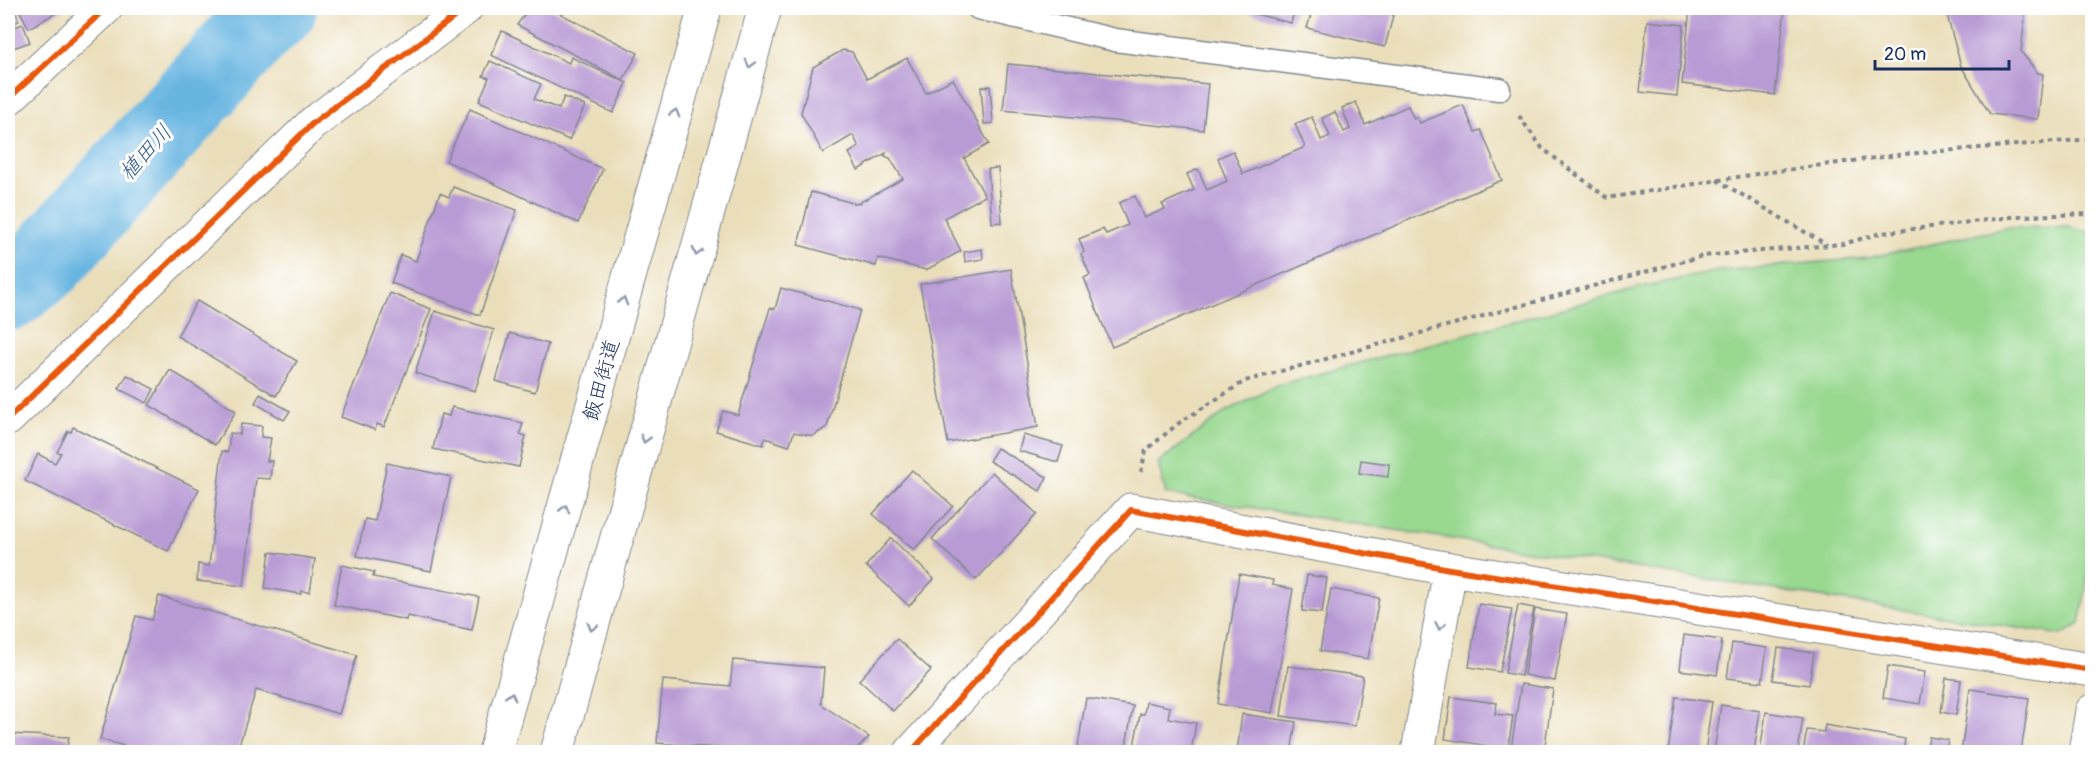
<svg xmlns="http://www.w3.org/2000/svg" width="2100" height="760" font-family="Pangolin,'Klee One',sans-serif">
<rect width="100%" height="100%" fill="#fff"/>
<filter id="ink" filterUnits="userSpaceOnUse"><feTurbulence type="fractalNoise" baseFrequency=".0167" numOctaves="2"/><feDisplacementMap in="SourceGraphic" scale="12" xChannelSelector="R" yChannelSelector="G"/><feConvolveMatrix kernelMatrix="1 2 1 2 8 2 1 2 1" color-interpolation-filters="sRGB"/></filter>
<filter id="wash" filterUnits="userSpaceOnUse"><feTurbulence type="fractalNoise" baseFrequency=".008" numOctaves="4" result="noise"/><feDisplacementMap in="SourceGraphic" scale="24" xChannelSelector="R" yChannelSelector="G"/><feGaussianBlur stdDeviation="1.35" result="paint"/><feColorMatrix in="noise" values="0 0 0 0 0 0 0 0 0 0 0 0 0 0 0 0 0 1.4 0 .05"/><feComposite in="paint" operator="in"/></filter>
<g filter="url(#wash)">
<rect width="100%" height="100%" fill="#eadeba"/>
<polygon fill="#98d88f" stroke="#5a8476" stroke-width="1.5" points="2069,227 2092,233 2092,550 2080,624 2062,635 1166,494 1158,463 1225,412 1278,385 1641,287 1718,271 1868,258 2006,228"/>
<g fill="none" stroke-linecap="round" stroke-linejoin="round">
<polyline stroke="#68b5e1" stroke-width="80" points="8,291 46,261 257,26 277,8"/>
</g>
<g id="blocks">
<g fill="#b89ad4">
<polygon points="8,8 14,8 19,21 8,25"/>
<polygon points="18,8 65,8 29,28"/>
<polygon points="529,8 549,8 638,53 623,80 517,25"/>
<polygon points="1231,8 1295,8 1291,23"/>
<polygon points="1313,8 1395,8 1385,47 1307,28"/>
<polygon points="1690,8 1785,8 1775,95 1682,84"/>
<polygon points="1945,8 2026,8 2021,52 2038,73 2043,74 2038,119 1990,114 1961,66"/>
<polygon points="1647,21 1684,25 1677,96 1640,92"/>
<polygon points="23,24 30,42 8,50 8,29"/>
<polygon points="502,31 569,63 571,57 627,83 613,113 491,55"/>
<polygon points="843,50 852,52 867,79 907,58 926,93 953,79 989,144 964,158 985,196 944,218 961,251 926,270 878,258 876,266 798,245 811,192 857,204 903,179 890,158 885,156 886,153 858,170 849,153 859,147 853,135 823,153 801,113 813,67"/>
<polygon points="490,61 541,84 534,99 559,109 564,97 585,106 569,140 479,101 489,78 483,76"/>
<polygon points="1008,64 1208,84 1203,130 1003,110"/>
<polygon points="990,86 993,123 984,124 981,87"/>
<polygon points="1356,102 1365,125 1408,106 1414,119 1417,117 1420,123 1463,105 1475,132 1481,130 1502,180 1112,347 1084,278 1090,275 1081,254 1084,252 1079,239 1103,229 1106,234 1128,225 1119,203 1135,196 1144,218 1165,209 1162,204 1194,190 1187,174 1198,169 1207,190 1227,181 1218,158 1233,151 1243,174 1305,147 1295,124 1312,117 1321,140 1330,136 1322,118 1335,112 1344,132 1350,129 1342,108"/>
<polygon points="470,109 603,169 578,223 446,161"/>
<polygon points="998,168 1002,222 992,223 988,169"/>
<polygon points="453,187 517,210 480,315 391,283 401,255 416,261 440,193 449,197"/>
<polygon points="982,249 983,259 965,262 964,252"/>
<polygon points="1011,269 1038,427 948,443 920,284"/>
<polygon points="781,288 860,310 827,427 813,436 794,432 789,446 765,438 763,445 716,431 723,411 738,415 770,308 775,309"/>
<polygon points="390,293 431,309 384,427 377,424 375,430 341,417"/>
<polygon points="197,301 297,361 276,396 177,336"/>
<polygon points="435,311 494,330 475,391 415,373"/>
<polygon points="510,333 548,344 535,392 496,381"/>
<polygon points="170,370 236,411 215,445 149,405"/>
<polygon points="127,375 154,389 147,403 119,389"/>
<polygon points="260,394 290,411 284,420 255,403"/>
<polygon points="452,407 523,423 520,434 526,436 519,467 433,449 441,414 449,416"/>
<polygon points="241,424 262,426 261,437 271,438 267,461 272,461 270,479 256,478 244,586 197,581 198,564 209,566 222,451 228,452 230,433 240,434"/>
<polygon points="73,427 199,489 168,551 25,481 38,454 55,463 61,453 57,452 68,431 71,432"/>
<polygon points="1023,435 1063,446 1058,462 1019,451"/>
<polygon points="997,448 1047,477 1040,491 989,461"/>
<polygon points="1361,460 1389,464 1388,477 1359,473"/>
<polygon points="387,463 451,477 431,571 357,556 365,519 375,521"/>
<polygon points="912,470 953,506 914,550 873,514"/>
<polygon points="992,472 1037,514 976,580 932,539"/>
<polygon points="891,538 934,579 909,606 866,566"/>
<polygon points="270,552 315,559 310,592 301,591 301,594 265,588"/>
<polygon points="342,565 374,572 373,577 479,597 472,630 407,616 406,620 334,605"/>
<polygon points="1239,574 1273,580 1272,585 1293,589 1272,713 1218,704"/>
<polygon points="1307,575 1327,578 1322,613 1302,611"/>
<polygon points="1331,589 1379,598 1368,659 1320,651"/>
<polygon points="159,596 357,655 339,714 256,690 237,752 144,752 100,739 136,616 152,620"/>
<polygon points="1479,604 1512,609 1500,672 1469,667"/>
<polygon points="1518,605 1534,608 1521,676 1505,673"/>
<polygon points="1535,609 1567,614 1555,681 1524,675"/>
<polygon points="1684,635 1722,640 1717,675 1680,670"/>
<polygon points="897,639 931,670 893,711 859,680"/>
<polygon points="1732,643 1767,648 1762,682 1727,678"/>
<polygon points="1778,648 1814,653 1809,685 1773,680"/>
<polygon points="733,660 824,668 821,704 869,737 854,752 760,752 657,743 663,680 730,686"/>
<polygon points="1288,666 1363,676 1355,726 1281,716"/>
<polygon points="1888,666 1925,672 1920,704 1883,698"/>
<polygon points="1946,678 1961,680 1956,715 1941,712"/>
<polygon points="1521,684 1553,689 1544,752 1511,749"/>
<polygon points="1970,689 2029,698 2021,752 1961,752"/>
<polygon points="1451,697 1497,703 1495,714 1513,716 1508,749 1445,739"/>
<polygon points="1676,697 1712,702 1705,752 1668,752"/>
<polygon points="1086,698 1133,706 1125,752 1077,752"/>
<polygon points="1146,702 1170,707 1168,718 1196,723 1191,752 1133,752 1140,714 1144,714"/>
<polygon points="1721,705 1760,711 1754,752 1714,752"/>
<polygon points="1766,712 1803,718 1798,752 1760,752"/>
<polygon points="1242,714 1296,722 1291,752 1237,752"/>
<polygon points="1825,725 1905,739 1903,752 1803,752 1807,730 1824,732"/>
<polygon points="8,734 69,737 66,752 8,752"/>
<polygon points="1929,737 1948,740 1946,752 1918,752 1918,748 1927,749"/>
</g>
</g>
</g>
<g filter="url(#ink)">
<use href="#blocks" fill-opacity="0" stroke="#82868c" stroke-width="1.5"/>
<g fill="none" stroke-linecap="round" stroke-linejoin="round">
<defs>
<polyline id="service" points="978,8 1115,40 1499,89"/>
<g id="minor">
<polyline points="8,99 106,8"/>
<polyline points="911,752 1131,510 1450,569 2092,670"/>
<polyline points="1418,752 1450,569"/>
<polyline points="2085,752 2092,711"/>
</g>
<polyline id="tertiary" points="8,419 312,124 466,8"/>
<g id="trunk">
<polyline points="495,752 705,8"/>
<polyline points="557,752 765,8"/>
</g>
</defs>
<use href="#service" stroke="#82868c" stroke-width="25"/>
<use href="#minor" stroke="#82868c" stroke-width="35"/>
<use href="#tertiary" stroke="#82868c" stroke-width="35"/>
<use href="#trunk" stroke="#82868c" stroke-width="35"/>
<g stroke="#82868c" stroke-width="4" stroke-dasharray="4.5 4.5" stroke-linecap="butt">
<polyline points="1519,116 1542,148 1607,198 1763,173 1905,154 2092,139"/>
<polyline points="1717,180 1827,245"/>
<polyline points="1141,472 1146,450 1179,423 1245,381 1703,256 1843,244 1881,233 2020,216 2092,214"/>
</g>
<use href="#service" stroke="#fff" stroke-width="22"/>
<use href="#minor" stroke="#fff" stroke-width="33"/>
<use href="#tertiary" stroke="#fff" stroke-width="33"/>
<use href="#trunk" stroke="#fff" stroke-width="33"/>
<defs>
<g id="cycleway">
<polyline points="8,99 106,8"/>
<polyline points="8,419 312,124 466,8"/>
<polyline points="911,752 1131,510 1450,569 2092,670"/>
</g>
</defs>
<use href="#cycleway" stroke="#fff" stroke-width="10"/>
<use href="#cycleway" stroke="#e8590c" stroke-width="6"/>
</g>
<defs><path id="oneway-chevron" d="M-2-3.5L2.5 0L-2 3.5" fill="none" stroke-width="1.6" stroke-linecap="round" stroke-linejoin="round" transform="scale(1.5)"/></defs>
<g stroke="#8d97ae">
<use href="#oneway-chevron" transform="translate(750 64) rotate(106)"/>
<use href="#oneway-chevron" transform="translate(675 113) rotate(-74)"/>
<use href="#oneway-chevron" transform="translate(697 252) rotate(106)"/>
<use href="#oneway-chevron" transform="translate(623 301) rotate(-74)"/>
<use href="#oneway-chevron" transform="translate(645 439) rotate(106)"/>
<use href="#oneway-chevron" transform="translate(565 509) rotate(-74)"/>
<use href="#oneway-chevron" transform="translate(1440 626) rotate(100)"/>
<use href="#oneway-chevron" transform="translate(592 627) rotate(106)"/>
<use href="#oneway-chevron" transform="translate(511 696) rotate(-74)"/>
</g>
</g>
<g text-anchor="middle" stroke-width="6" stroke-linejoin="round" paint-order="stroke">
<g font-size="21" fill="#1b2f5e" stroke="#fff">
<text transform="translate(601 380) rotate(-74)" y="7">飯田街道</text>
</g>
<g font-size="22" font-style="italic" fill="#365e8c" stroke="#fff">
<text transform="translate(145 152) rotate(-48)" y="8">植田川</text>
</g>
</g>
<rect width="2100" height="760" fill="none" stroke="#fff" stroke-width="30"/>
<path d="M1875 60v9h134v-9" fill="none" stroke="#1b2f5e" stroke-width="3"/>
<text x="1884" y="60" font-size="18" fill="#1b2f5e" stroke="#ffffff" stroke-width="4.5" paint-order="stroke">20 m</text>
</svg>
